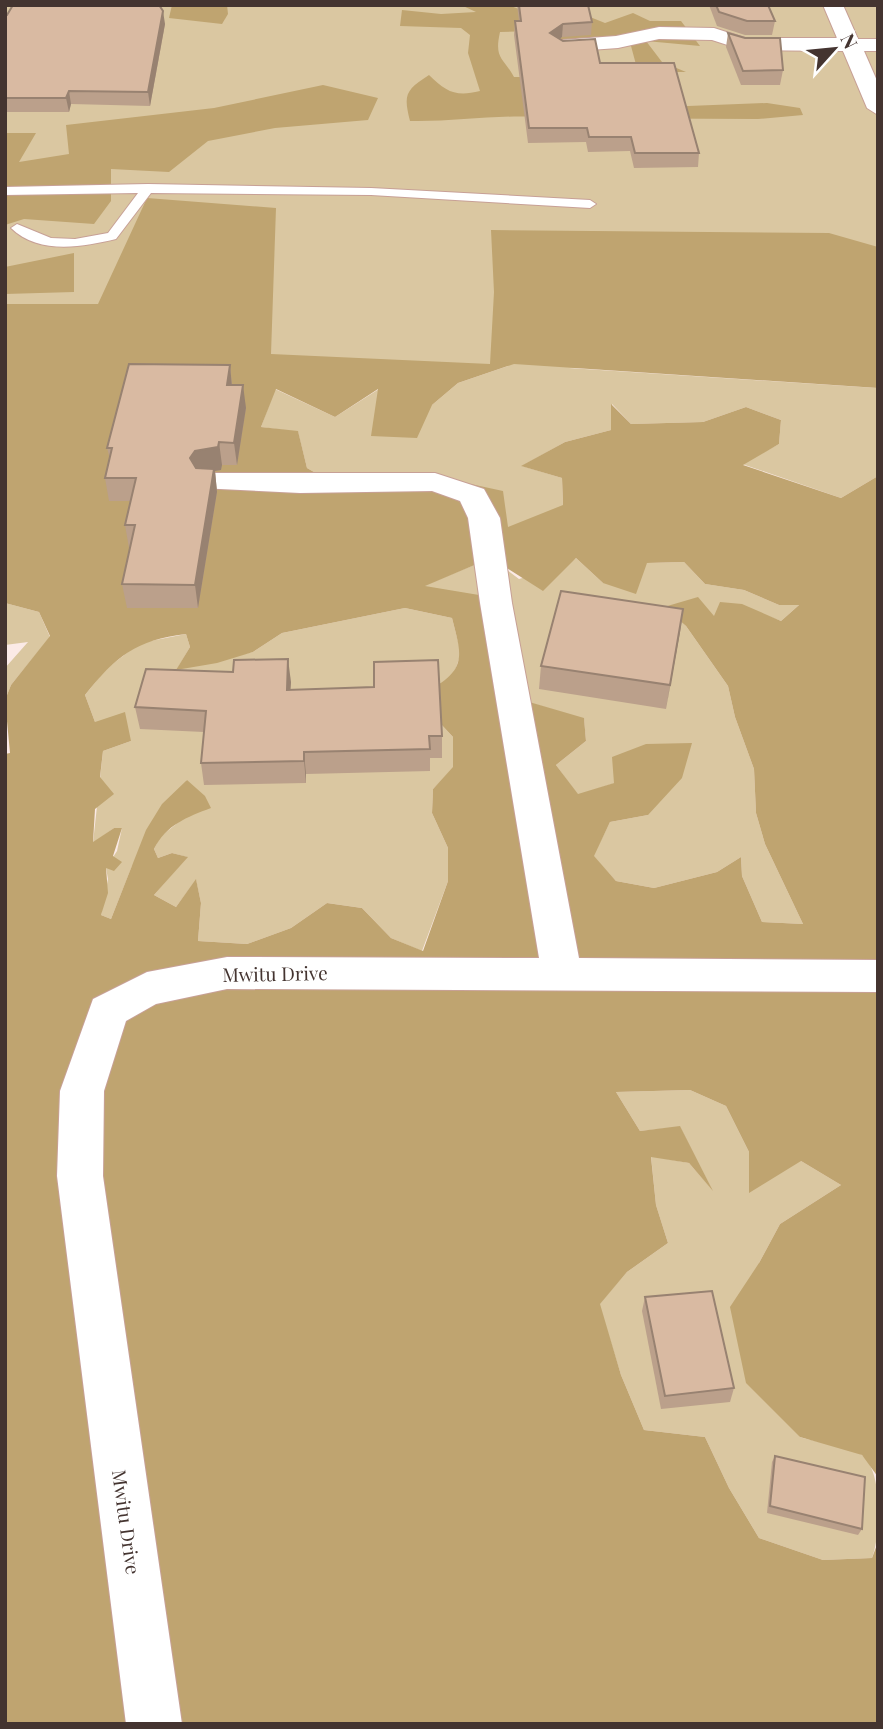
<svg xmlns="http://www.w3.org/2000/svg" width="883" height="1729" font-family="'Playfair Display',serif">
<rect width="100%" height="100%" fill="#fbeae6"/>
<g fill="#dac7a1">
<polygon points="5,5 878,5 878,365 569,368 877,388 878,476 841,498 742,464 779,444 781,420 746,407 703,422 631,424 612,404 611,430 565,442 522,466 562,478 563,506 508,528 335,484 307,468 298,432 261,427 275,389 335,417 379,389 432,405 458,383 508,366 5,365"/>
<polygon points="491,558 519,579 567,565 576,558 603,583 647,563 684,562 705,584 744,590 779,605 800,604 781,621 765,615 714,617 665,607 686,626 728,686 735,717 754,769 756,813 765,844 803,924 762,922 742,876 741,857 717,872 654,888 616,881 593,856 610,822 648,815 615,783 578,795 556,765 586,741 584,719 495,692 490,646 423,586"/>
<polygon points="5,603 39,612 50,637 11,685 5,700 5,668 28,642 5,645"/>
<polygon points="405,608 452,618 461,653 438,721 453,737 453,768 433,789 432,813 448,848 448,881 422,951 391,938 362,908 327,903 291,928 247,944 198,941 201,903 196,880 176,907 154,895 187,857 172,853 158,858 154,849 160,837 185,817 187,780 132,866 111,919 101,915 108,879 106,868 117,851 122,828 114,828 93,843 103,751 131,741 95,722 85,695 106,669 140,643 186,634 190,647 177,669 253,652 282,633"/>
<path d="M690,1090L726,1106L749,1152L801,1161L841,1185L780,1224L759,1263L800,1437C815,1442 850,1447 862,1455C883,1471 881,1534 872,1558L823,1560L759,1538L729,1488L705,1437L644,1430L621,1375L599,1304L627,1272L668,1243L656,1205L651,1156L689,1163L711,1188L680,1127L640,1131L616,1092Z"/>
</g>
<g fill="#bfa470" fill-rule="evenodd">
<polygon points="172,5 227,5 228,14 222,24 169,18"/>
<path d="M461,5H508L527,12L585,15L605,23L633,13L650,21H681L700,46L646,41L662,62L686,72H638L631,46L625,40L579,41L553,39L531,31L500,32C494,59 503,57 514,77H526L595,103L688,106L767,103L800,108L803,115L758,119L550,118C503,113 457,122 410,121C403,94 406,90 429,75C446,92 456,97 480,91L468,53L470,35L461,28L400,26L402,10L441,14L476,12Z"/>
<polygon points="323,85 378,98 368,120 275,128 208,141 169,172 111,169 111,201 94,224 24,219 5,225 5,133 36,133 19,162 69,154 66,125 214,108"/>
<path d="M147,198L276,208L271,354L490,364L494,292L491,230L829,233L878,247V388L514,364L458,383L432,405L417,438L371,436L378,389L335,417L276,389L261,427L298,431L307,468L335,484L452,480L503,491L508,527L563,505L562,478L521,466L565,442L611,430V404L631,424L703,422L746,407L781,420L779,444L743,465L841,498L878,476V1477L862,1455L800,1437L746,1383L730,1307L759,1263L780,1224L841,1185L801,1161L749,1193V1152L726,1106L690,1090L616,1092L640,1131L680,1126L713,1191L689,1163L651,1157L656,1205L668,1243L627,1272L600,1304L621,1375L644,1430L705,1437L729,1488L759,1538L823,1560L872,1558L878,1542V1724H5V754L10,753L5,700L11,685L50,636L39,612L5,603V304H98ZM491,558L543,591L576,558L603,583L636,594L647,563L684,562L705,584L744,590L779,605H799L781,621L742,604L720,602L714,616L698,597L664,607L686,626L728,686L735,717L754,769L756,813L765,844L803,924L762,922L742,876L741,857L717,872L654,888L616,881L594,856L610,822L648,815L682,778L692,743L646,744L612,757L614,783L578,794L556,765L586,741L584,718L495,692L479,595L425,586ZM405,608L452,618C460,650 468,667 436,686L438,721L453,737V767L433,789L432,813L448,848V881L423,951L391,938L362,908L327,903L291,928L247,944L198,941L201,903L196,879L176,907L154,895L188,857L172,853L158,858L154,849C166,825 187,817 211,808L205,796L187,780L162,804L146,830L111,919L101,915L108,893L106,868L114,871L122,862L113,856L122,828H114L93,842L95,809L114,794L100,777L103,751L131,741L125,712L95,722L85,695C116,656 136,640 186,634L190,647L176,670L217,663L253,652L282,633Z"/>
<polygon points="74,253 74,292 5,294 5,267"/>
</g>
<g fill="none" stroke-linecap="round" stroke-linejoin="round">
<defs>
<path id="service" d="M148,184L371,188L590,200L596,204L590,208L371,195L151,193L116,239C83,247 38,255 11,228L17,224L51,238L75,239L108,233L138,193L5,195V187Z"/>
<g id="minor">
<polygon points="823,5 843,5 858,39 878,39 878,51 864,51 878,83 878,115 867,108 843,51 743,50 712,40 659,39 618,48 562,52 552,46 562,40 616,36 659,27 714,28 745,38 837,38"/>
<polygon points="210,473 435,473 484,489 500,518 512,603 579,958 878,960 878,992 227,989 156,1004 126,1021 104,1091 103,1176 182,1724 126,1724 57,1176 60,1091 93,999 147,972 227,957 539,958 480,603 468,518 460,501 432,491 300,493 199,488 195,482 199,476"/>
</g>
</defs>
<use href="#service" stroke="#c7a096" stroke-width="2"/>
<use href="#minor" stroke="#c7a096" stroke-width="2"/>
<use href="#service" fill="#fff" fill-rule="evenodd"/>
<use href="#minor" fill="#fff" fill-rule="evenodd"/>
</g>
<g fill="#bba08b">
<polygon points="517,5 588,5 592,22 591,35 562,37 560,39 600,63 699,153 698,167 634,168 630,151 588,152 586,142 528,143 514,35 515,21 519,21"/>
<polygon points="709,5 768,5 775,21 772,35 745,35 717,26"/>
<polygon points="5,15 165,24 150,106 71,104 69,112 5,112"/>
<polygon points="728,33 783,70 780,85 741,85 726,47"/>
<polygon points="230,365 232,385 246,408 237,465 222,465 221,470 215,471 217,492 198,608 127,608 122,584 130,548 129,548 125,525 130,501 109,501 105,478 110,459 107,448"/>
<polygon points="683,609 666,709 539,689 541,666"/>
<polygon points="291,682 290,689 442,736 442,758 430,758 430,771 306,774 306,783 204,785 201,763 204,732 140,729 135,707"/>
<polygon points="645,1297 734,1388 730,1402 661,1409 642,1311"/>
<polygon points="775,1456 862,1529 858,1535 767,1513 772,1462"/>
</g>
<g fill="#988271">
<polygon points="163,11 165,24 150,106 148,92"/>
<polygon points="563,24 562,37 550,47 550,33"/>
<polygon points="69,91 71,104 69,112 66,98"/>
<polygon points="230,365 232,387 227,385"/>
<polygon points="243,385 246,408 237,465 234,443"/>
<polygon points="219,442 222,465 221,470 215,471 217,492 198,608 195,585 190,458 195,451"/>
<polygon points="683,609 680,632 666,709 670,685"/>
<polygon points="288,659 291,682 289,712 287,690"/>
<polygon points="304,752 306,774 306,783 304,761"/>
</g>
<g fill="#d9baa2" stroke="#988271" stroke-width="2">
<polygon points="13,5 159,5 163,11 148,92 69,91 66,98 5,98 5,15 7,15"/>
<polygon points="519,5 588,5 592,22 563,24 550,33 563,41 595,39 600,63 674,63 699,153 635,153 631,137 589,137 587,128 529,128 515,21 521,21"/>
<polygon points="716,5 768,5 775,21 747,21 719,12"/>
<polygon points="728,33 745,38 780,38 783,70 743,71"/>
<polygon points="129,364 230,365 227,385 243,385 234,443 219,442 218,447 195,451 190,458 196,468 214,469 195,585 122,584 135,525 125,525 136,478 105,478 112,448 107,448"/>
<polygon points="561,591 683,609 670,685 541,666"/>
<polygon points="288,659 287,690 374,687 374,662 438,660 442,736 429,736 430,749 304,752 304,761 201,763 206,711 135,707 146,669 233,672 234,660"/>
<polygon points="712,1291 734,1388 665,1396 645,1297"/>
<polygon points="775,1456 865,1477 862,1529 770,1506"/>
</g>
<g text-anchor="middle" stroke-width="5" stroke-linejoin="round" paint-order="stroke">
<g font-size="19" fill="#443430" stroke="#fff">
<text transform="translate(275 974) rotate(-1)" y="7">Mwitu Drive</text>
<text transform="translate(126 1522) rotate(82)" y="7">Mwitu Drive</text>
</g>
</g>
<rect width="883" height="1729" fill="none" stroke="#443430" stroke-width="14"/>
<g transform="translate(834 49) rotate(63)" stroke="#ffffff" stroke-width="5" paint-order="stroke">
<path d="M0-5L12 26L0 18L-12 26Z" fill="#443430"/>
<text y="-10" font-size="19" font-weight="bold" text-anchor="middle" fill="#443430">N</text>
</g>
</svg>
